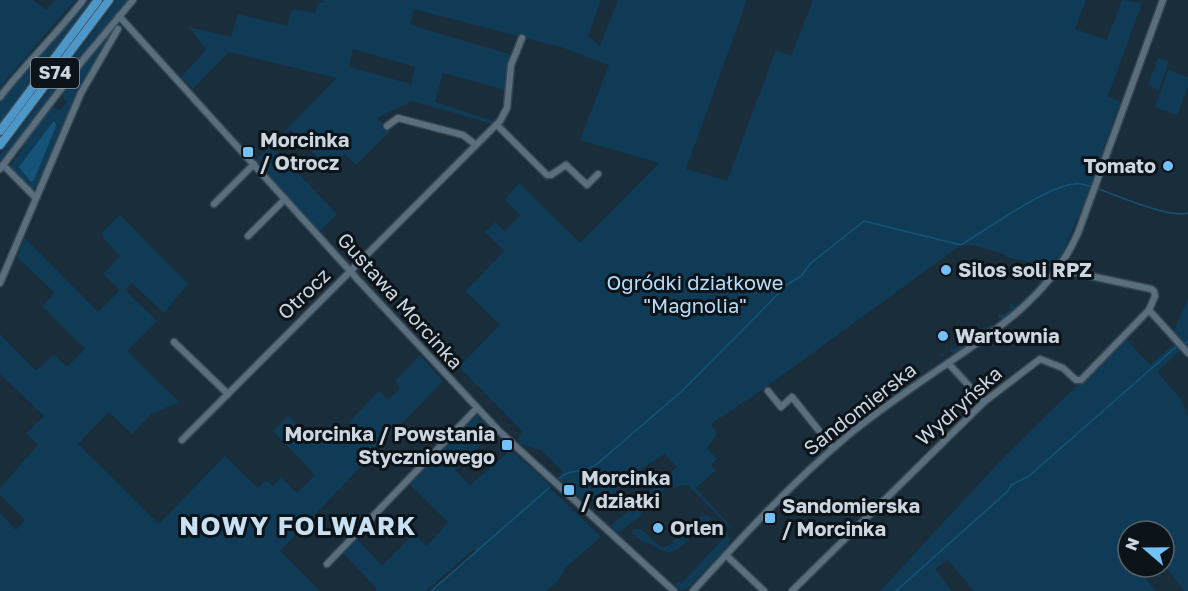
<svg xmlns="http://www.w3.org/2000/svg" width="1188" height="591" font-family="'Golos Text',sans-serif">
<rect width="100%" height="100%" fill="#1a2d3a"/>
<g fill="#0f3b56" fill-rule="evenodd">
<polygon points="0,0 33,0 46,10 55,0 75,0 0,87"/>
<polygon points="87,0 93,0 0,124 0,101 24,70 58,35"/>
<polygon points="117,0 130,0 106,27 0,165 0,155"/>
<path d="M323,0H601L588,36L600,46L618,0H747L686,169L727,181L776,50L791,56L813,0H1086L1075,29L1107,40L1122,0L1142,3L1108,96L1120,102L1084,204L1060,258L1031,296L1006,319H1001L999,317V313L1003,315L1011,309L1009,305L1011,303L1015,307L1034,289L1051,267L1006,257V255L978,246L961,245L766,387L711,424L717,434L707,448L717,459L711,465L716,470L696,488L735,531L728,526L689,486L685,485L673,488L671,483L667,484V486L662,491L664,495L646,510L641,504L637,507L643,514L619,532L614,531L611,526L677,467L665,454L646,466L599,506L588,495L581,500L558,479L563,472L541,450L522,445L517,440L522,431L459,367L500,325L466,291L504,251L485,232L495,222L505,231L520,215L505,200L519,183L580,243L659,163L580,140L609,65L564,48L414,9L410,25L513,55C506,67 506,77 506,90L443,73L435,102L496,122L493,124L412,101L377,118L390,131L356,165L345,154L330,170L290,129L273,147L337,214L319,232L256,160L337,78L229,52L193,89L181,77L206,50L189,27L231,37L238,14L287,26L292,9L315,13L319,2L326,3ZM353,49L415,67L411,84L349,67Z"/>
<polygon points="118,24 127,27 118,26 115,29 84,81 37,187 31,189 10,166 22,150 23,143 49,109 52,107 61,110 67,102 63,98 63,91 106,36"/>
<polygon points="1158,58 1169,62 1159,90 1148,85"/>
<polygon points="1168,70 1188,77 1188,86 1177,115 1155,107"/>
<polygon points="120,215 188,284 164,313 132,283 125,290 157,321 127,351 179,402 151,414 132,434 109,412 78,444 159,524 225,456 258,488 266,480 273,486 281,477 297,493 315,475 273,431 288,416 313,441 330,425 342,436 351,426 349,422 379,391 388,400 400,388 395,381 420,355 443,381 280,551 320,591 0,591 0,513 16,530 25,520 0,495 0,488 38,445 26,433 44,416 0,374 0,334 36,371 54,354 67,367 85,349 42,306 55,293 17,257 25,238 98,312 120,290 103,274 120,256 104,239 102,232"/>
<polygon points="1188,298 1188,353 1172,336"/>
<polygon points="992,324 993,328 956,354 950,352 951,347 953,350"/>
<polygon points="1125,338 1150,365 1175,343 1181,350 1157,372 1180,398 1188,416 1188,591 1185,591 1164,566 1164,531 1128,531 1128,567 1159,567 1145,578 1156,591 974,591 948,560 935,569 952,591 880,591 1002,459"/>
<polygon points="942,353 945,355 941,359 911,379 904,387 904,389 864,418 854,409 862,416 904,384 902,380 904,379 906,382 942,358 940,354"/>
<polygon points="475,413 493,433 455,470 470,485 511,450 551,486 550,488 601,537 567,566 558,581 546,591 430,591 476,551 474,549 426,591 375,591 377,589 342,552 356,538 382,565 414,534 427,546 448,522 408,483"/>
<polygon points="706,515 712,518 677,550 668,553 640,540 631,532 635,529 641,529 659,546 665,547 673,543 672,541 678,538 677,537 699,517"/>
<polygon points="727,533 730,540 728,546 688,588 681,590 674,586 678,582 682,583 724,538 722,535"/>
</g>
<polygon fill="#155478" points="53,122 55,122 56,126 34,180 31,182 19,167"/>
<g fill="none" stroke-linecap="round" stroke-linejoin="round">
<g stroke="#155478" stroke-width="1.5">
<path d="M1096,188C1115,195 1171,219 1188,213"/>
<polyline points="1181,344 1188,342"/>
<path d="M558,479C575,466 582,475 597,464L682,391L788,284L801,276L811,263L864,221L961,245C989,228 1044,188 1073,184C1080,182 1085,185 1092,187"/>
<polyline points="431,591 549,488"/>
<polyline points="896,591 1008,491 1011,485 1029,476 1177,346"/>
</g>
<defs>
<g id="minor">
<polyline points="119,16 360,282 499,431 674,591"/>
<path d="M0,97C26,63 57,34 83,0"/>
<polyline points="497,125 547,175 551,175 566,165 587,185 598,174"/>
<polyline points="387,126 398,118 463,135 476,145"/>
<polyline points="3,165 36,198"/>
<polyline points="0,169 83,60 133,0"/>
<polyline points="214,204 254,164"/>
<polyline points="248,236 285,199"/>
<polyline points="0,283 81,93 118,29"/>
<polyline points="1149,310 1188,353"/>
<polyline points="174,342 228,394"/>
<polyline points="948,363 984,402"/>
<polyline points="768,391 781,407 792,397 833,448"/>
<polyline points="182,440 500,121 507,108 511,65 522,38"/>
<polyline points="726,555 764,591"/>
<polyline points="327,564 477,408"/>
<path d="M693,591C743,536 793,481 851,433C883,407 917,384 951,361C1003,326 1052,292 1078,233L1163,0"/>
<polyline points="792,591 984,402 1040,359 1063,368 1076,380 1081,380 1149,310 1155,296 1154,291 1151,289 1058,269"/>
</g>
<g id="highway">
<polyline points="0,131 98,0"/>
<polyline points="0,145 109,0"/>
</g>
</defs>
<use href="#minor" stroke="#384752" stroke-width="9"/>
<use href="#highway" stroke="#384752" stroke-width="11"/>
<use href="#minor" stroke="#5a6f7e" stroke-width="6"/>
<use href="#highway" stroke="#4d97c8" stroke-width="8"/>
</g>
<g fill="#73c1f6" stroke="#0c141a" stroke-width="2">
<rect x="242" y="146" width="12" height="12" rx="3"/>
<circle cx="1168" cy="166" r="6"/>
<circle cx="946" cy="270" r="6"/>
<circle cx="943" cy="336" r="6"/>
<rect x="501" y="439" width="12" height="12" rx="3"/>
<rect x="563" y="484" width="12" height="12" rx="3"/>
<rect x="764" y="512" width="12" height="12" rx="3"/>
<circle cx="658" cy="528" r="6"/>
</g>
<g text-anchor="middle" stroke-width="6" stroke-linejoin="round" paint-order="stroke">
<rect fill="#0c141a" stroke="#929ca4" stroke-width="1.5" x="31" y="58" width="48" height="30" rx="4.5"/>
<g font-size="18" font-weight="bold" fill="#cbd6df">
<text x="55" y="79">S74</text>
</g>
<g font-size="20" font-weight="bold" fill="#cbd6df" stroke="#0c141a" text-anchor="start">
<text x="260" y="147">Morcinka<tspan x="260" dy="23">/ Otrocz</tspan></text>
<text x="1156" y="173" text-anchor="end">Tomato</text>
<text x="958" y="277">Silos soli RPZ</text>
<text x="955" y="343">Wartownia</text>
<text x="495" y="441" text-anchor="end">Morcinka / Powstania<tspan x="495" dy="23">Styczniowego</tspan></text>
<text x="581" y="485">Morcinka<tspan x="581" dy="23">/ działki</tspan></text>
<text x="782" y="513">Sandomierska<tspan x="782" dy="23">/ Morcinka</tspan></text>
<text x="670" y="535">Orlen</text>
</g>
<g font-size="20" fill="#b6dcf7" stroke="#0c141a">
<text x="695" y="290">Ogródki działkowe<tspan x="695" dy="23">"Magnolia"</tspan></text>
</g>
<g font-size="20" fill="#cbd6df" stroke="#0c141a">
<text transform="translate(304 294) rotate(-44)" y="7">Otrocz</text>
<text transform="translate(400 301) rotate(48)" y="7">Gustawa Morcinka</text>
<text transform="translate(959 406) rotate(-42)" y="7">Wydryńska</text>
<text transform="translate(860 409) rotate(-38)" y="7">Sandomierska</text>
</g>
<g font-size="26" font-weight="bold" letter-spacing="1.5" fill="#c8e0f1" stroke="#0c141a">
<text x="298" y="535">NOWY FOLWARK</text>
</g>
</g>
<g transform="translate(1146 549) rotate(290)"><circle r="28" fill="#0c141a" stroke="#586269" stroke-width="1.5"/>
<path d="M0-4.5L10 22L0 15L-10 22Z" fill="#73c1f6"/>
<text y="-9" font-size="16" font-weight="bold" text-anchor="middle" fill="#cbd6df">N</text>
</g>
</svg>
